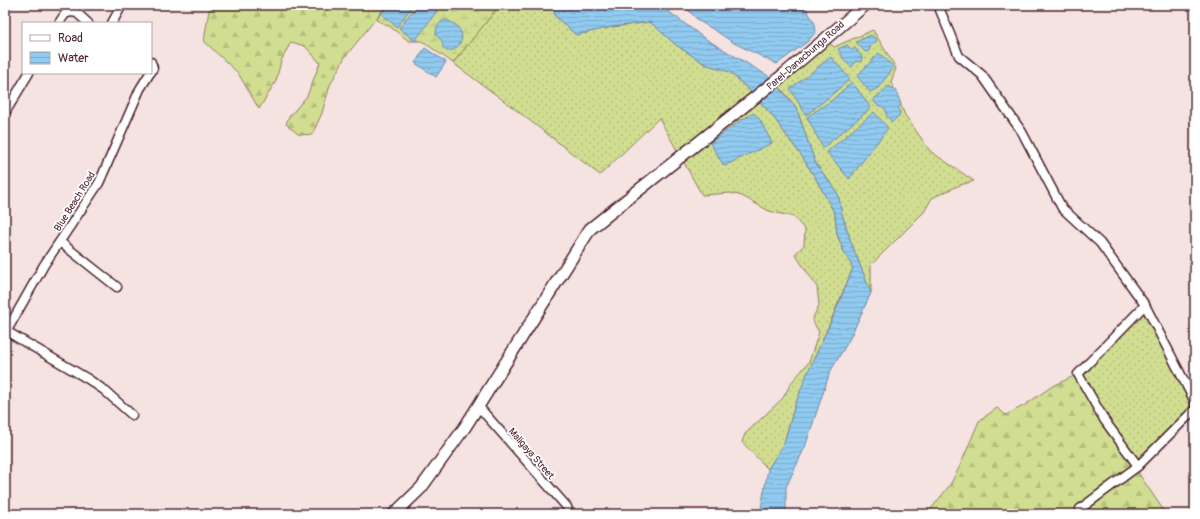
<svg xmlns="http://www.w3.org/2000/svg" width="1200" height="519" font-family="Pangolin,sans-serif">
<defs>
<pattern id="grass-dots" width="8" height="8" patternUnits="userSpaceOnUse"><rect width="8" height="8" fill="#d1de91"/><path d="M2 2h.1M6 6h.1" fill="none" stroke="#b5be7d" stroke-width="1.8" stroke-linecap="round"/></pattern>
<pattern id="forest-firs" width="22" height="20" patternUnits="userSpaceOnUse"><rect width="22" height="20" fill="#d1de91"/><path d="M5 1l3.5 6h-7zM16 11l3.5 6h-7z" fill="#b5be7d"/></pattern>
<pattern id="wetland-marsh" width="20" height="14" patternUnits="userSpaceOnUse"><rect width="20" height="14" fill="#d1de91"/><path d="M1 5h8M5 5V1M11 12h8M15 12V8" fill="none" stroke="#b5be7d"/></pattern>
<pattern id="water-rules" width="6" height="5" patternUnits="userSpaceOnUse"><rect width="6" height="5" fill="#90caf0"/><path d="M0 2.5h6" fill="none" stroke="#7eadce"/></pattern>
</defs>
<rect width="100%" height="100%" fill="#f4e3e1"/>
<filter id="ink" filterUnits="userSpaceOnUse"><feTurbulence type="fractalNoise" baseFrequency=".025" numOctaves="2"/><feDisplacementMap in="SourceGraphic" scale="8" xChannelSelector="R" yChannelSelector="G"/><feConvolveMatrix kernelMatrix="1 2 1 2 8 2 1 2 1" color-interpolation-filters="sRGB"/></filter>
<g filter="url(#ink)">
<g fill="url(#grass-dots)" stroke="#8e7e5e">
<polygon points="500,5 552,5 555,16 576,35 612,27 651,22 676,45 705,64 730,72 756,97 771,114 803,158 816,179 835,214 837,234 844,252 853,268 795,405 784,443 768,469 742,442 745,434 783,398 791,383 809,362 819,332 812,320 819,305 817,287 795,254 804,245 805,230 794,217 769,211 742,196 731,193 702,195 659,118 600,175 511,106 453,63"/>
<polygon points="873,30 896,68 891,82 905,115 930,151 974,181 960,185 932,198 924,212 871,265 871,293 851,242 842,214 838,194 815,162 796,107 775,81 825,38 834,47"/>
<polygon points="1145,305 1195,409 1138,466 1078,374"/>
</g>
<g fill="url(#forest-firs)" stroke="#8e7e5e">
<polygon points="222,5 387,5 345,57 330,85 322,113 312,135 298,134 286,124 289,117 307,96 320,63 305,46 291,42 281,61 276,81 259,109 238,73 204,41 209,10"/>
<polygon points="1078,374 1138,466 1139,474 1166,514 927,514 950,485 960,466 979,421 997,408 1006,415 1025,405 1051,387"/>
</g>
<polygon fill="url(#wetland-marsh)" stroke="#8e7e5e" points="387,5 500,5 453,63 422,41 409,41 389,26 376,20"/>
<g fill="url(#water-rules)" stroke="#7486a1">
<polygon points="388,5 413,5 397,27 381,14"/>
<polygon points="417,5 429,5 437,11 415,41 399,28"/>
<polygon points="552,5 592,5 594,7 660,5 704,38 770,77 796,107 815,162 838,194 842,214 851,242 871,293 849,340 830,372 805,447 786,487 786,514 760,514 768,469 784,443 795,405 806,376 834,315 853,268 844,252 837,234 835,214 816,179 803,158 771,114 751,92 730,72 705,64 676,45 650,22 612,27 576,35 555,16"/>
<polygon points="683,5 804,5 815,24 816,32 807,42 777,64 734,43 716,31 699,21"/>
<path d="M446,20C476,31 456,56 445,50C442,48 443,45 442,42C441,39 438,37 436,35C436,27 438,22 446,20Z"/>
<polygon points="871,35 877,40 875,43 871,45 869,51 865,52 856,42"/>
<path d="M847,45L852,50L855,48L862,57L861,62L856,61L852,67C846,64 841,55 838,49Z"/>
<polygon points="425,48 446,62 436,77 415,63"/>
<polygon points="879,53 894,67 878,88 870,92 857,76"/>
<polygon points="831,57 850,79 828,98 806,115 790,89"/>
<polygon points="852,82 871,108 823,148 807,117 832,100"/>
<path d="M889,86L896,91L901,104L898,109L900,112L899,116L892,122L886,115C887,109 883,106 877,105L873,100Z"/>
<polygon points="874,112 888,128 849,179 827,152"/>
<polygon points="754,113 760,120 772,143 724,166 710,143 741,120"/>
</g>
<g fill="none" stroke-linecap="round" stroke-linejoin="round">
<defs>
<g id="street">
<polyline points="938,5 959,56 982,75 1022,132 1062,208 1100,243 1145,305 1195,402"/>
<polyline points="59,23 65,14 71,12 77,13 88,23"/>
<polyline points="112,23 122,5"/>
<polyline points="151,62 153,68 151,72"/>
<polyline points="5,113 29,73"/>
<polyline points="60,242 117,287"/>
<polyline points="1145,305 1078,374 1105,421 1138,466 1195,409"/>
<polyline points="6,331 88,379 104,390 132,415"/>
<polyline points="5,334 44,265 99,183 140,89 150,73"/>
<polyline points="478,406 567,507 569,514"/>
<polyline points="1080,509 1138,466"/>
</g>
<polyline id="secondary" points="394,514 421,488 465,427 590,229 783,75 865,5"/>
</defs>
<use href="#street" stroke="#4a1f2b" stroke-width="11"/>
<use href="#secondary" stroke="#4a1f2b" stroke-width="14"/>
<use href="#street" stroke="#fff" stroke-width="8"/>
<use href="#secondary" stroke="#fff" stroke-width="11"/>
</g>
</g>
<g text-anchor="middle" stroke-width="3.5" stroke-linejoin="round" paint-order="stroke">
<g font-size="10" fill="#4a1f2b" stroke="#fff">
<text transform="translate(805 55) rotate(-41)" y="4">Parel-Danacbunga Road</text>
<text transform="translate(74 201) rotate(-58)" y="4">Blue Beach Road</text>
<text transform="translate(532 453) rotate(49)" y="4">Maligaya Street</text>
</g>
</g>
<rect width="1200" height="519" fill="none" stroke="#fff" stroke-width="20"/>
<rect x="10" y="10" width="1180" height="499" fill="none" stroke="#4a1f2b" stroke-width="1.5" filter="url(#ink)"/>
<rect x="22" y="22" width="130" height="52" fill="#ffffff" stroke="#b7a5aa"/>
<rect x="30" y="35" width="20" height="6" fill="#ffffff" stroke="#b7a5aa"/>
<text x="58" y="42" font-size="12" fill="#4a1f2b">Road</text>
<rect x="30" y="52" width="20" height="12" fill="url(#water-rules)" stroke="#b7a5aa"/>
<text x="58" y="62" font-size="12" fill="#4a1f2b">Water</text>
</svg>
